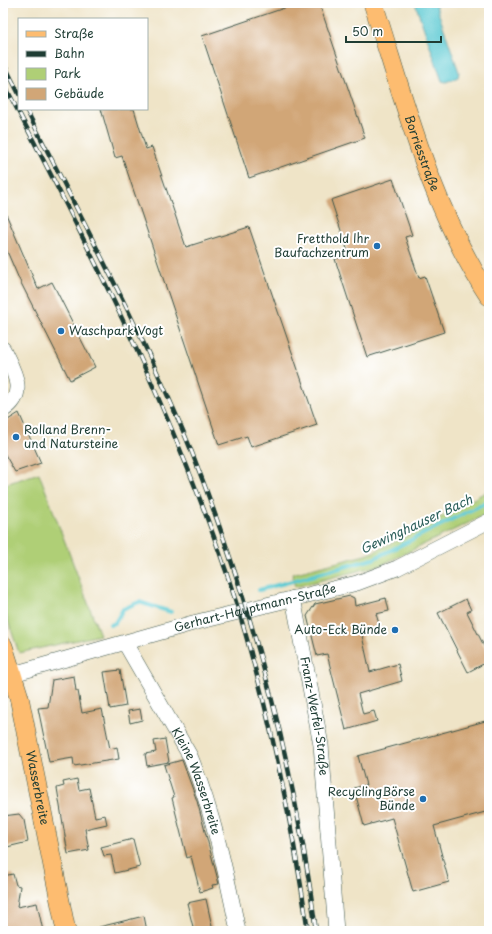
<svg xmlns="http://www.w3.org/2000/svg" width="492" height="934" font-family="'Playpen Sans',sans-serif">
<rect width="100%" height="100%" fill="#fff"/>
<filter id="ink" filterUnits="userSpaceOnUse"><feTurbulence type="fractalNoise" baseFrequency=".025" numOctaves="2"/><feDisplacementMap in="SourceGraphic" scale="8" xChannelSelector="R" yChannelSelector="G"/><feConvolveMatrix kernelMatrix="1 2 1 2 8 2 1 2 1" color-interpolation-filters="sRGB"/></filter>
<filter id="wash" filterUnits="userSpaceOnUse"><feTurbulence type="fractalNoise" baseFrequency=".012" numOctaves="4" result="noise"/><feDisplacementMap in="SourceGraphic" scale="16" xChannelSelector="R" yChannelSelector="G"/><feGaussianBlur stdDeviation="0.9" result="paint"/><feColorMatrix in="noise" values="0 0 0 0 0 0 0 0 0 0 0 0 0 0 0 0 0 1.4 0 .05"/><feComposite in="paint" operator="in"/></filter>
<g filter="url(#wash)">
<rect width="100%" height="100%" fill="#efe4c7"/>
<g fill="#afcf76" stroke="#678655">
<polygon points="39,473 100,635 19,653 3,606 3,485"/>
<polygon points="489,490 489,513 381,565 295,587 292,574 369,554 417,531"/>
</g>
<polygon fill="#5dcad3" stroke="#3e8484" points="415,3 435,3 459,72 458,77 446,82 442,81"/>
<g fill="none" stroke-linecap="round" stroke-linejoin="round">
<g stroke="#5dcad3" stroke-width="4">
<polyline points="259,590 373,559 489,501"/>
<polyline points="110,625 115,623 123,609 139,602 171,612"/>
</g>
</g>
<g id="blocks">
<g fill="#d1a677">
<polygon points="299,3 319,3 365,138 249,178 202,36"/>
<polygon points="101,109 134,109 146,149 152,147 186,247 249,227 317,425 251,447 247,436 219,445 122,156 115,158"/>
<polygon points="393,179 412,235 405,237 419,278 425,276 444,332 367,357 335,259 349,255 331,200"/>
<polygon points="3,207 38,289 52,282 95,367 70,380 19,279 3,242"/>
<polygon points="19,413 41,463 15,472 3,451 3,423"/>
<polygon points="350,596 354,598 355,606 386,598 389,611 376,614 380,627 361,631 370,672 398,664 402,681 358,694 363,714 374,711 377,721 346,730 327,654 317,656 307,616 315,604"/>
<polygon points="466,599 471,610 467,612 489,656 489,661 468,672 438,613"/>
<polygon points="120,670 126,706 110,709 104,672"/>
<polygon points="74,676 76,691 78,691 82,713 102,709 110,749 117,747 119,759 74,766 73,758 49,762 38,708 48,707 52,680"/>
<polygon points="140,709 142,720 130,723 128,711"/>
<polygon points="489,720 489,811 434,826 449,882 413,892 392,818 364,826 354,788 366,785 358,756"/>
<polygon points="165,739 169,762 147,766 145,754 156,752 154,741"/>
<polygon points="182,760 197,801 219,884 212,885 213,888 200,892 191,856 187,858 172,798 174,797 164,765"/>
<polygon points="77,779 79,790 89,788 95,817 105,815 107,824 85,829 89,850 68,854 57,788 64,786 63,782"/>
<polygon points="19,814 24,820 28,842 7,847 3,827 3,816"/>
<polygon points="133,839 140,867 115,873 111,855 104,856 101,847"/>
<polygon points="13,874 16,885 20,886 17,907 37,903 43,931 3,931 3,876"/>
<polygon points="206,899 213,931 194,931 187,903"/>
<polygon points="144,916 147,931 100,931 99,927"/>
</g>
</g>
</g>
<g filter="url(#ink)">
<use href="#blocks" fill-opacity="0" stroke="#3e564a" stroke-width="1"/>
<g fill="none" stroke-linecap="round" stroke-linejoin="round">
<defs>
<g id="minor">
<path d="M3,349C13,370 29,394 3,410"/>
<path id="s1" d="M293,598L321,745L336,931"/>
<path id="s2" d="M125,643L190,756C213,812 226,872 238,931"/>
<path id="s3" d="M13,674L193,623L357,583L397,568L489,521"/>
</g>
<g id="major">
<path id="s4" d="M373,3C405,102 431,208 489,296"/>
<path id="s5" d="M3,646L19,697L66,931"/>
</g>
</defs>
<use href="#minor" stroke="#3e564a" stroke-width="16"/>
<use href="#major" stroke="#3e564a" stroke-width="20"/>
<use href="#minor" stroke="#fff" stroke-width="15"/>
<use href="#major" stroke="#fdbc70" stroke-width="19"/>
<defs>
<g id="rail">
<polyline points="3,62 19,94"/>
<path d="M3,82C86,241 168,401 226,571C265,688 290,809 308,931"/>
<path d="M26,109C83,222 143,333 191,450C252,605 295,766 316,931"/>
</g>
</defs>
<use href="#rail" stroke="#1f3d34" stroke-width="4.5"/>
<use href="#rail" stroke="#fff" stroke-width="3" stroke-dasharray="9" stroke-linecap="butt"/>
</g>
</g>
<g fill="#1f6fb2" stroke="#fff" stroke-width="1.5">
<circle cx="377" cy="246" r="4"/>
<circle cx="61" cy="331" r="4"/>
<circle cx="16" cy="437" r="4"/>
<circle cx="395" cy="630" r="4"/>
<circle cx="423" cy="799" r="4"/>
</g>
<g text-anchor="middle" stroke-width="4" stroke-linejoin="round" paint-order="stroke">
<g font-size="12" fill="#1f3d34" stroke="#fff">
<text dy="4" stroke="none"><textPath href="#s4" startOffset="158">Borriesstraße</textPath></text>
<text dy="4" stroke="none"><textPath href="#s3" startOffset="251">Gerhart-Hauptmann-Straße</textPath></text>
<text dy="4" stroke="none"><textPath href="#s1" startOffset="120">Franz-Werfel-Straße</textPath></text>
<text dy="4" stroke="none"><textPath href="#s2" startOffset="156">Kleine Wasserbreite</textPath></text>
<text dy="4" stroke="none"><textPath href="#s5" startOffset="146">Wasserbreite</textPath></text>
</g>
<g font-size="12" fill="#1f3d34" stroke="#fff" text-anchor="end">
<text x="369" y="243">Fretthold Ihr<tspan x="369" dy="14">Baufachzentrum</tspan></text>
<text x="69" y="335" text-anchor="start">Waschpark Vogt</text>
<text x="24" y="434" text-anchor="start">Rolland Brenn-<tspan x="24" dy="14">und Natursteine</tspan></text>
<text x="387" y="634">Auto-Eck Bünde</text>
<text x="415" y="796">RecyclingBörse<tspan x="415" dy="14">Bünde</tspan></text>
</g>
<g font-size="13" font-style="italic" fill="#2e605c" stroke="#fff">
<text transform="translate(416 524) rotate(-25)" y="5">Gewinghauser Bach</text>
</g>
</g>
<rect width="492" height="934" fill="none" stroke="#fff" stroke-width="16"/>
<rect x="18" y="18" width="130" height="92" fill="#ffffff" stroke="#a5b1ae"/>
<rect x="26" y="31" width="20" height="6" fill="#fdbc70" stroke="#a5b1ae"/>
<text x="54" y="38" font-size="12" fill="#1f3d34">Straße</text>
<rect x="26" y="51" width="20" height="6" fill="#1f3d34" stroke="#a5b1ae"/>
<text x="54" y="58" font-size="12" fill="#1f3d34">Bahn</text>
<rect x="26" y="68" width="20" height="12" fill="#afcf76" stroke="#a5b1ae"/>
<text x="54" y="78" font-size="12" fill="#1f3d34">Park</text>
<rect x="26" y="88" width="20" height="12" fill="#d1a677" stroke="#a5b1ae"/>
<text x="54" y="98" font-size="12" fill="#1f3d34">Gebäude</text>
<path d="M346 36v6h95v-6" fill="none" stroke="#1f3d34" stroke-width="2"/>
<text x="352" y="36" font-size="12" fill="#1f3d34" stroke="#ffffff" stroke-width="3" paint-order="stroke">50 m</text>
</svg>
